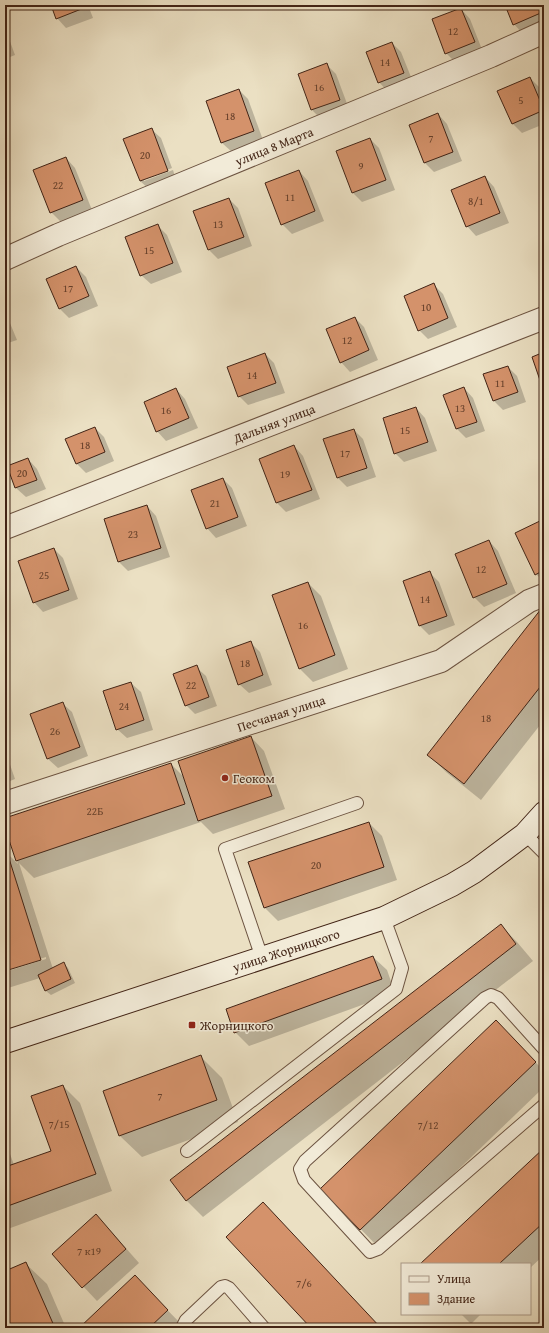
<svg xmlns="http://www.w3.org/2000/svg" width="549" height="1333" font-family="'Gentium Book Plus',serif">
<rect width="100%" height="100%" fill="#ebe0c3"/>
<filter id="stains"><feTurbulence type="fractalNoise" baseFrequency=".005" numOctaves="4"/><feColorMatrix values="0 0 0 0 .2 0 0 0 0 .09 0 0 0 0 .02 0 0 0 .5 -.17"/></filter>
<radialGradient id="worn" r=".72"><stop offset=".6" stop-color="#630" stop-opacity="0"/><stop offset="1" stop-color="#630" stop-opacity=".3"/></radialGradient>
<g fill="#0003">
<polygon points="52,5 88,5 93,18 66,28 57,18"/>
<polygon points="506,5 544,5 544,25 523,34 514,24"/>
<polygon points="461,9 470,19 483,52 456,63 446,53"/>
<polygon points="5,28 15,55 5,59"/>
<polygon points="392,43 401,52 413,82 388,92 379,82"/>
<polygon points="326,64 336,74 349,109 321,119 312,110"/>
<polygon points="530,78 539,87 544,99 544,124 522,133 513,124"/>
<polygon points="239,90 248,99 263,140 232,152 222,143"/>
<polygon points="438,114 447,124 462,161 434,172 425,163"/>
<polygon points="151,129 161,138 172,168 144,179 144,181 173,170 176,180 150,190 140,181"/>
<polygon points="370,139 379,148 395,190 362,202 353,193 337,152"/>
<polygon points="66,158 75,168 92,210 61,222 51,212"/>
<polygon points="299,171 308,181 324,221 292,234 282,224"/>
<polygon points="485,177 494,187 509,223 476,236 467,226"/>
<polygon points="229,199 238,208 252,246 218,259 209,250"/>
<polygon points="158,226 167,235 182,272 151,284 141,275"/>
<polygon points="76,267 86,277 98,306 69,318 60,309"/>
<polygon points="434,285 443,294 457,327 428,339 419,330"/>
<polygon points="5,311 17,340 5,344"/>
<polygon points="355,318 364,327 378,360 350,372 341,362"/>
<polygon points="265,354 274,363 285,393 248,405 239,396"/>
<polygon points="508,367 517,376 526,402 503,410 494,401"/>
<polygon points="464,388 473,398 485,431 466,438 457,429 444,395"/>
<polygon points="176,389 185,399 198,428 166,441 157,431"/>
<polygon points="416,408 425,418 437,451 404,462 395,453"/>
<polygon points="95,428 104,437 114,461 86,473 77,464"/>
<polygon points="354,430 363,439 376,477 347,487 338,478"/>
<polygon points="294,446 303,456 320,499 286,512 277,503"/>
<polygon points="28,459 37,469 46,489 26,497 16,488 8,467"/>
<polygon points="223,479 232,488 247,526 216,538 207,528"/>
<polygon points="147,506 156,516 170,557 128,571 119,562"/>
<polygon points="544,520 544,582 536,574"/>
<polygon points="489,541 498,551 516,593 484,607 474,597"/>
<polygon points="54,549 63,558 78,599 43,612 34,602"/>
<polygon points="430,573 439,582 455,625 429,635 420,626"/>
<polygon points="308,583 321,596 348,669 313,682 299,668"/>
<polygon points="544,612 544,720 481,800 446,772 429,755"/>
<polygon points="250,642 260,652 272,685 249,693 239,684"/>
<polygon points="196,667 206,676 217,706 195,714 186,705"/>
<polygon points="131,683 141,692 153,730 127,738 117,729"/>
<polygon points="62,703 72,712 88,756 58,768 48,759 32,715"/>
<polygon points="251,737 264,751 285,809 213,834 201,822 34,878 19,863 53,969 64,964 68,968 75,983 51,995 46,991 40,978 8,988 5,985 5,972 46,959 46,957 5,970 5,854 7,853 18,864 5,825 5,819 171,764 185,778"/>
<polygon points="5,750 15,779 5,783"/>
<polygon points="369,823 382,836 397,880 278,921 264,907"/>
<polygon points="500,925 517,942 533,961 203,1217 186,1200"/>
<polygon points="373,957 387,970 395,993 249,1046 235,1032"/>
<polygon points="513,1039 544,1071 544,1087 378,1247 322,1189"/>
<polygon points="200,1056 222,1078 238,1122 142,1157 120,1136"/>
<polygon points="63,1086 80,1103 112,1191 5,1230 5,1140 14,1165 52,1151"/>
<polygon points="544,1149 544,1255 530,1268 530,1264 422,1264"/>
<polygon points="109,1229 139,1263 97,1301 53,1254"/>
<polygon points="25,1263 47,1284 66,1328 5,1328 5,1272"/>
<polygon points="135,1277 185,1328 81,1328"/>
<polygon points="461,1314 481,1314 471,1324"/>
</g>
<g fill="#d4926b" stroke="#422416">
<polygon points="51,5 83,5 84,8 56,19"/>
<polygon points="505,5 540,5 543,12 513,25"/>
<polygon points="461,8 475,42 445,54 432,19"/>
<polygon points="392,42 404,73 378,83 366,52"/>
<polygon points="327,63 340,100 311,110 298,74"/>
<polygon points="530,77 544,110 512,124 497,91"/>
<polygon points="239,89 254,131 221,143 206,101"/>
<polygon points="438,113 453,152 424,163 409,125"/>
<polygon points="152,128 168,171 140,181 123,139"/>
<polygon points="370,138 386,180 352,193 336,151"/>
<polygon points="66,157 83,200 50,213 33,170"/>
<polygon points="299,170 315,211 281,225 265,183"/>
<polygon points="485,176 500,213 466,227 451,190"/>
<polygon points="229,198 244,237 208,250 193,211"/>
<polygon points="158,224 173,263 140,276 125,237"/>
<polygon points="76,266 89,296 59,309 46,279"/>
<polygon points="434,283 448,318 418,331 404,296"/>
<polygon points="355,317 369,350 340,363 326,329"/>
<polygon points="544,352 544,392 532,357"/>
<polygon points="265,353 276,383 238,397 227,367"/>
<polygon points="508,366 518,392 493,401 483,374"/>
<polygon points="464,387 477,422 456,429 443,395"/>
<polygon points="176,388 189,418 156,432 144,402"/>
<polygon points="416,407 428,442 394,454 383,418"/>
<polygon points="95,427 105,452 76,464 65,439"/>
<polygon points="354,429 367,468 337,478 323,439"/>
<polygon points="294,445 312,490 276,503 259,459"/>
<polygon points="28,458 37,480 15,488 7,466"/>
<polygon points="223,478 238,517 206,529 191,490"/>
<polygon points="147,505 161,548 118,562 104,519"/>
<polygon points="544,519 544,570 535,575 515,533"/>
<polygon points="489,540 507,584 473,598 455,554"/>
<polygon points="54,548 69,590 33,603 18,561"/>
<polygon points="430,571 447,616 419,626 403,581"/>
<polygon points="308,582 335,655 299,669 272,595"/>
<polygon points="541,609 544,611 544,682 464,784 427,755"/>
<polygon points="251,641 263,675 238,685 226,650"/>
<polygon points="197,665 209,697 185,706 173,674"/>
<polygon points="131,682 144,720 116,730 103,691"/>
<polygon points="63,702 80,747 47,759 30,714"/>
<polygon points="251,736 272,796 198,821 178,761"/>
<polygon points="171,763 185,804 16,861 5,828 5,818"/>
<polygon points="369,822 384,867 264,908 248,862"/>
<polygon points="7,852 41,960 5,971 5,853"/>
<polygon points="501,924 516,944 186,1201 170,1180"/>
<polygon points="544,946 544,955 539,951"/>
<polygon points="373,956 382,979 234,1033 226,1009"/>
<polygon points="64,962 71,979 45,991 38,975"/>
<polygon points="496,1020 536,1062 360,1230 320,1189"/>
<polygon points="201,1055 217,1100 119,1136 103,1091"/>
<polygon points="63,1085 96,1174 5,1207 5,1167 51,1151 31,1096"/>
<polygon points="544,1148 544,1222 499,1264 420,1264"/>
<polygon points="263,1202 381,1328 311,1328 226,1237"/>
<polygon points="96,1214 126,1249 82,1288 52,1254"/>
<polygon points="26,1262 55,1328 5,1328 5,1271"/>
<polygon points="135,1275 168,1310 149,1328 79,1328"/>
</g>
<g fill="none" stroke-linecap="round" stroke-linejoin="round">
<defs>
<g id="lane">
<polyline points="525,834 544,853"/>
<polyline points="262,958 225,849 357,803"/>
<polyline points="544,1049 498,998 491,995 485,998 305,1161 300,1169 304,1180 370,1252 378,1249 544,1105"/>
<polyline points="187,1151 396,989 402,968 384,918"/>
<polyline points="182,1328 186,1320 221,1287 225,1286 229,1288 264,1328"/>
</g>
<g id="street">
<polyline points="5,259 58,235 491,56 544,32"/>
<polyline points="5,528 544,318"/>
<polyline points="5,803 441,661 529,601 544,595"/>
</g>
<polyline id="secondary" points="5,1042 384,918 452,885 474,872 525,834 544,813"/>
</defs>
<use href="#lane" stroke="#6c5341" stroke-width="14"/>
<use href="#street" stroke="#6c5341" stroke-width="24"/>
<use href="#secondary" stroke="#422416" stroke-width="24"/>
<use href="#lane" stroke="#f2ebd8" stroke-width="12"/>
<use href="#street" stroke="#f2ebd8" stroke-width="22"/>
<use href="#secondary" stroke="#f2ebd8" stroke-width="22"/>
</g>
<g fill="#8f2418" stroke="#f2ebd8" stroke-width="1.5">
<circle cx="225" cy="778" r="4"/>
<rect x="188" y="1021" width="8" height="8" rx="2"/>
</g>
<g text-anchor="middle" stroke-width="3" stroke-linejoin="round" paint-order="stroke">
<g font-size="11" fill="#66402b">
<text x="453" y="35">12</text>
<text x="385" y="66">14</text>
<text x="319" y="91">16</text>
<text x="521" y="104">5</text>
<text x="230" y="120">18</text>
<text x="431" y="142">7</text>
<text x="145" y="159">20</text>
<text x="361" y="170">9</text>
<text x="58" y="189">22</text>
<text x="290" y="201">11</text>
<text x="476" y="205">8/1</text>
<text x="218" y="228">13</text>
<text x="149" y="254">15</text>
<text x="68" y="292">17</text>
<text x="426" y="311">10</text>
<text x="347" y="344">12</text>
<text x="252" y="379">14</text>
<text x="500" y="387">11</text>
<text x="460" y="412">13</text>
<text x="166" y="414">16</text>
<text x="405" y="434">15</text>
<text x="85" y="449">18</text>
<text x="345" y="457">17</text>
<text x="22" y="477">20</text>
<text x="285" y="478">19</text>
<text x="215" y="507">21</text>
<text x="133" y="538">23</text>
<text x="481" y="573">12</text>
<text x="44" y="579">25</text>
<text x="425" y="603">14</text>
<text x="303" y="629">16</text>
<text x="245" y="667">18</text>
<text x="191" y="689">22</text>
<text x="124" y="710">24</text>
<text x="486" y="722">18</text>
<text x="55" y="735">26</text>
<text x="95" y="815">22Б</text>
<text x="316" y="869">20</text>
<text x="160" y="1100">7</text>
<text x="59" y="1128">7/15</text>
<text x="428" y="1129">7/12</text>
<text x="89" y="1255">7 к19</text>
<text x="304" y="1287">7/6</text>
</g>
<g font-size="13" fill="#422416" stroke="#f2ebd8">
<text transform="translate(274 146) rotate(-22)" y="5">улица 8 Марта</text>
<text transform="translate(274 423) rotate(-21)" y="5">Дальняя улица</text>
<text transform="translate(281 713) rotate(-18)" y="5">Песчаная улица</text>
<text transform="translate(286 950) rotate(-18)" y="5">улица Жорницкого</text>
</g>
<g font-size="13" fill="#422416" stroke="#f2ebd8" text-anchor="start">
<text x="233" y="783">Геоком</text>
<text x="200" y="1030">Жорницкого</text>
</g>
</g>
<rect width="549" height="1333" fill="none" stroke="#ebe0c3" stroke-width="20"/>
<rect x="6" y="6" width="537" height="1321" fill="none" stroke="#422416" stroke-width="2"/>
<rect x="10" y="10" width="529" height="1313" fill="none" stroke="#422416"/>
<rect x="401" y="1263" width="130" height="52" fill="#f2ebd8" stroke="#ac9b8a"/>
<rect x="409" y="1276" width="20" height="6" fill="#f2ebd8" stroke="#ac9b8a"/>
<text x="437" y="1283" font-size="12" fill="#422416">Улица</text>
<rect x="409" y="1293" width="20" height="12" fill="#d4926b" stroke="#ac9b8a"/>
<text x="437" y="1303" font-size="12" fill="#422416">Здание</text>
<rect width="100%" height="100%" filter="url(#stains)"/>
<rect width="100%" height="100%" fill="url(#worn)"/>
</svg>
